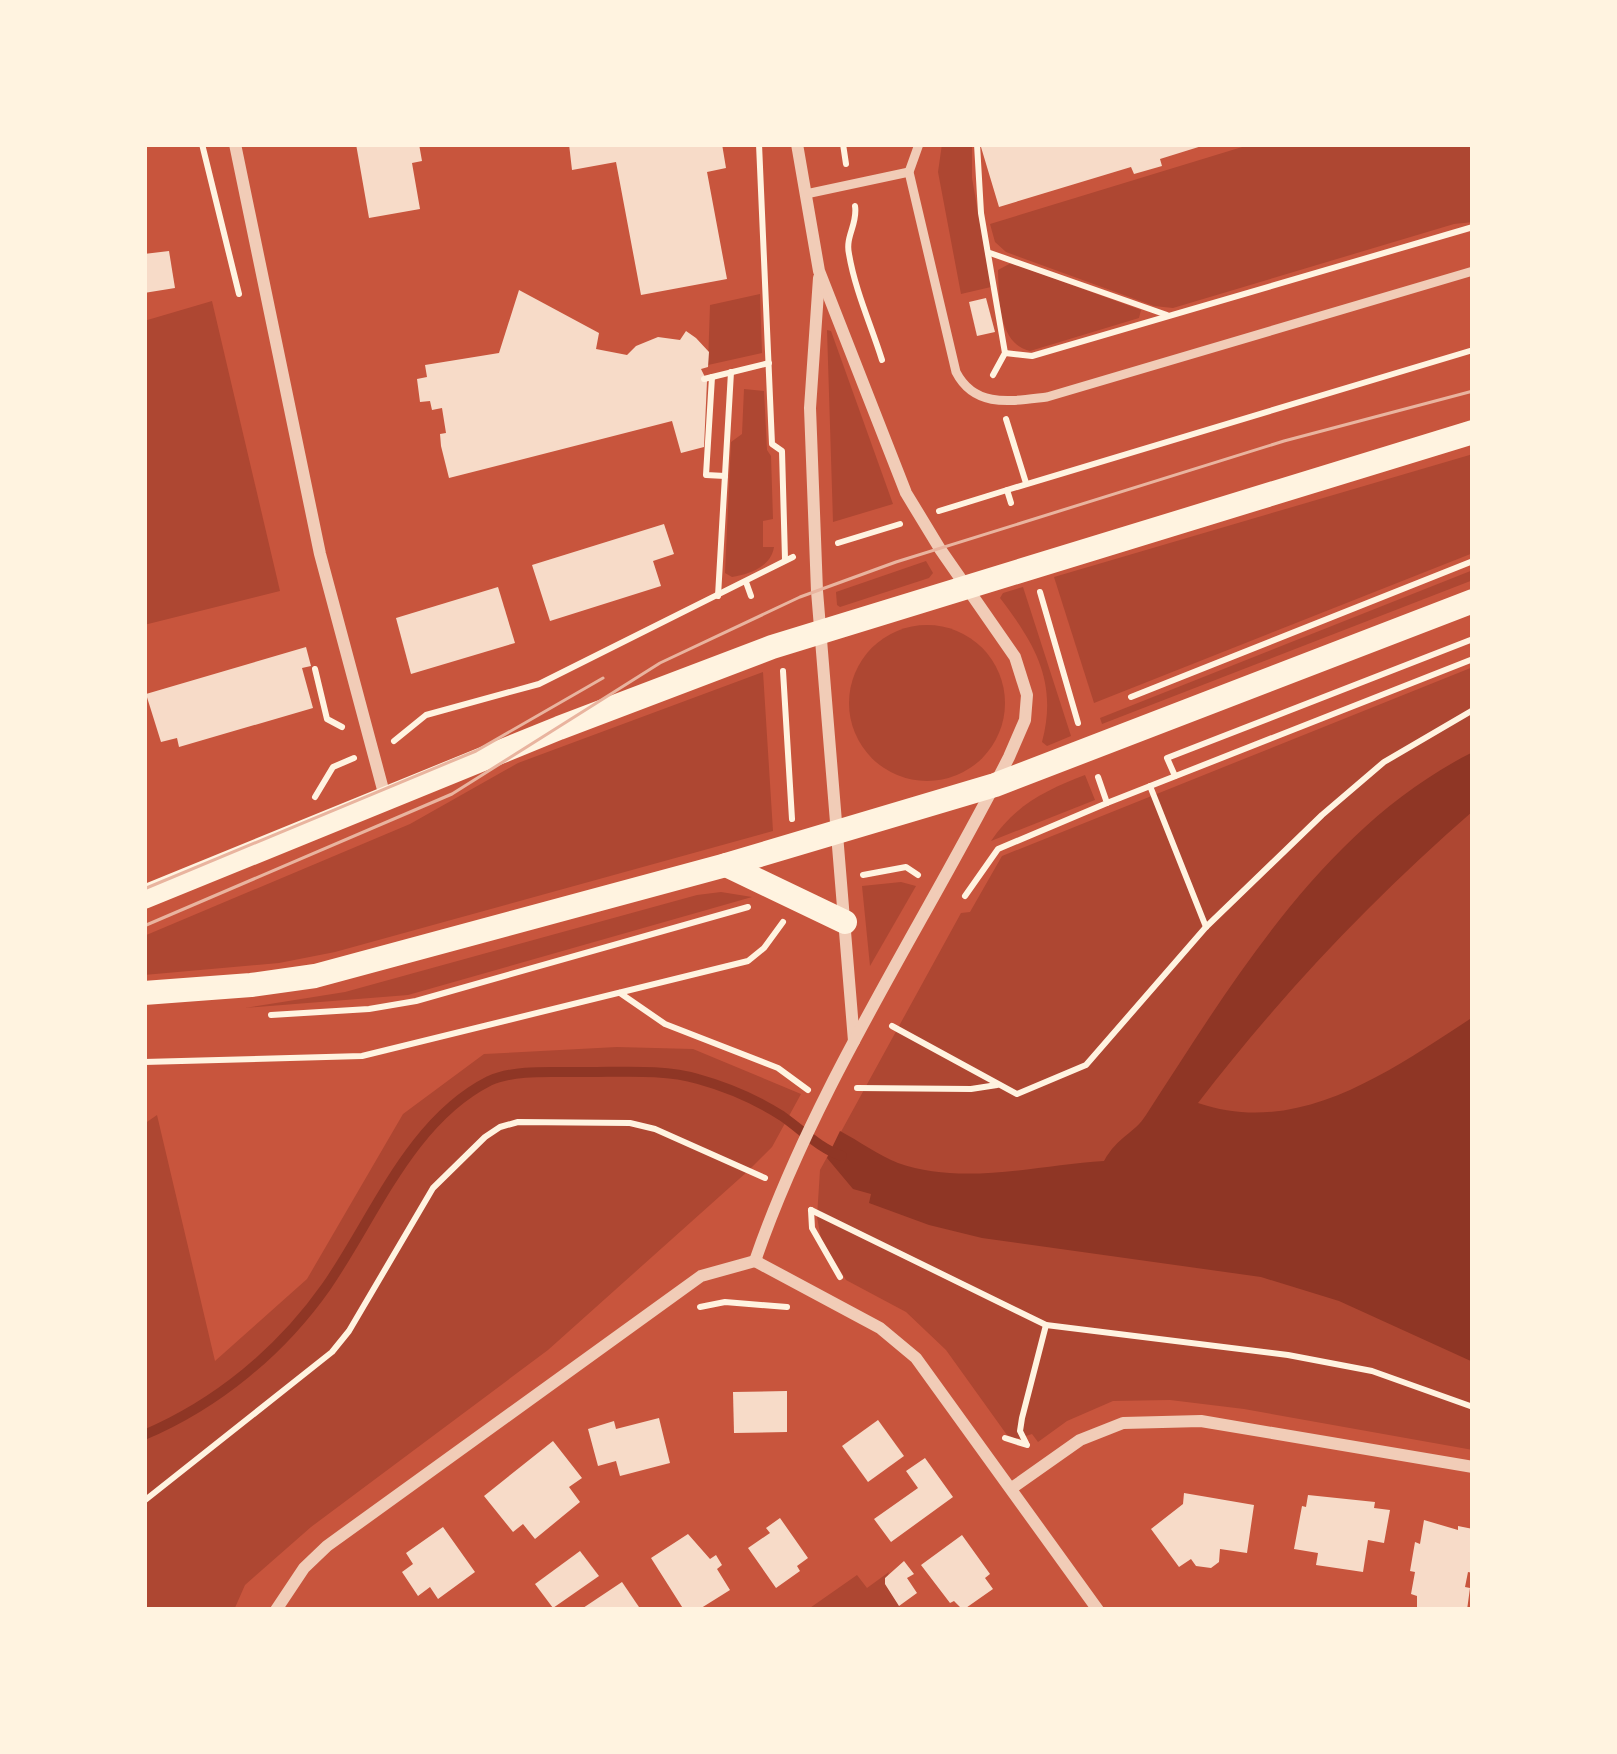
<svg xmlns="http://www.w3.org/2000/svg" width="1617" height="1754" font-family="Bitter,serif">
<rect width="100%" height="100%" fill="#c8553d"/>
<g fill="#ae4732">
<polygon points="942,144 972,144 972,178 991,287 961,294 938,172"/>
<polygon points="1252,144 1473,144 1473,222 1454,224 1173,308 1154,306 1006,252 995,242 990,224"/>
<path d="M1011,263L1141,310L1139,318L1030,351C998,344 999,298 998,270Z"/>
<polygon points="760,294 762,353 708,365 710,305"/>
<polygon points="212,301 280,591 144,625 144,321"/>
<polygon points="827,330 831,331 893,504 833,522"/>
<path d="M744,389L764,391L767,450L771,456L773,519L763,521V547H774C771,567 749,574 732,577L725,573L731,442L742,434Z"/>
<polygon points="1473,454 1473,553 1094,703 1054,577"/>
<polygon points="926,561 933,573 929,578 840,607 837,605 836,592"/>
<polygon points="1473,570 1473,580 1102,724 1100,718"/>
<path d="M1023,587L1071,736L1047,746L1042,742C1058,682 1035,644 1000,598L1003,593Z"/>
<circle cx="927" cy="703" r="78"/>
<polygon points="1473,667 1473,1450 1244,1409 1170,1400 1113,1401 1067,1421 1038,1442 1032,1434 1017,1439 1007,1435 946,1350 906,1312 846,1280 821,1239 817,1217 820,1170 961,913 970,912 1002,856"/>
<polygon points="763,672 773,831 335,952 279,963 144,975 144,936 410,824 518,763"/>
<path d="M1085,775L1095,800L991,841C1015,805 1046,790 1085,775Z"/>
<polygon points="901,882 916,886 870,966 862,886"/>
<polygon points="721,892 752,897 408,995 245,1008 345,992 697,895"/>
<polygon points="617,1047 693,1049 801,1094 772,1147 748,1171 548,1350 311,1527 245,1585 234,1610 144,1610 144,1124 157,1115 215,1361 307,1279 403,1114 484,1054"/>
<polygon points="889,1572 885,1584 902,1610 807,1610 857,1575 867,1588"/>
</g>
<path fill="#8f3625" d="M1473,752V811C1371,900 1280,996 1198,1103C1300,1138 1391,1070 1473,1017V1362L1339,1301L1261,1277L982,1238L929,1225L869,1203L871,1194L853,1189L827,1158L840,1131C859,1141 878,1155 898,1163C963,1186 1037,1165 1104,1161C1118,1136 1134,1134 1146,1115C1233,981 1325,826 1473,752Z"/>
<g fill="none" stroke-linecap="round" stroke-linejoin="round">
<path stroke="#8f3625" stroke-width="10" d="M144,1435C217,1404 281,1351 326,1287C374,1218 410,1121 489,1081C517,1068 559,1073 589,1072C623,1072 666,1069 698,1079C727,1087 757,1100 782,1116C802,1130 819,1148 842,1156"/>
</g>
<g fill="#f7dbc8">
<polygon points="356,144 419,144 422,161 412,163 420,209 369,218"/>
<polygon points="569,144 722,144 726,168 707,172 727,279 641,295 616,162 572,170"/>
<polygon points="990,144 1204,144 1205,145 1160,159 1162,166 1134,174 1131,167 999,207 981,147"/>
<polygon points="169,251 175,288 144,293 144,254"/>
<polygon points="519,290 599,333 596,349 627,355 636,346 658,337 680,340 686,331 696,338 709,352 708,367 701,369 707,381 704,447 681,453 672,421 449,478 441,446 440,434 446,433 442,408 432,410 430,401 420,402 417,379 427,377 425,365 499,353"/>
<polygon points="986,298 995,332 977,336 969,302"/>
<polygon points="664,524 674,554 653,561 661,586 550,621 532,565"/>
<polygon points="498,587 515,643 411,674 396,618"/>
<polygon points="306,647 311,666 302,668 313,708 179,747 177,738 161,742 146,694"/>
<polygon points="787,1391 787,1432 734,1433 733,1392"/>
<polygon points="659,1418 670,1463 620,1476 616,1461 598,1466 588,1429 614,1421 616,1429"/>
<polygon points="878,1420 904,1456 868,1482 842,1446"/>
<polygon points="553,1441 582,1478 569,1487 580,1502 535,1539 523,1524 513,1532 484,1496"/>
<polygon points="925,1458 953,1497 891,1542 874,1519 918,1488 906,1471"/>
<polygon points="1184,1493 1254,1505 1247,1553 1220,1549 1219,1562 1211,1568 1196,1566 1191,1559 1179,1567 1151,1529 1183,1504"/>
<polygon points="1308,1495 1375,1502 1374,1508 1390,1510 1384,1543 1368,1540 1363,1572 1316,1565 1318,1553 1294,1549 1302,1506 1306,1507"/>
<polygon points="780,1518 808,1558 797,1566 800,1571 776,1588 748,1548 770,1533 766,1528"/>
<polygon points="1424,1520 1458,1530 1458,1526 1473,1529 1473,1573 1468,1572 1465,1587 1470,1588 1467,1610 1417,1610 1417,1596 1411,1594 1415,1572 1410,1571 1415,1542 1420,1544"/>
<polygon points="443,1527 475,1572 438,1599 430,1587 418,1596 402,1572 413,1564 406,1553"/>
<polygon points="688,1534 710,1559 716,1555 722,1565 717,1569 730,1590 698,1610 684,1610 651,1558"/>
<polygon points="962,1535 990,1574 985,1578 993,1589 963,1610 954,1601 950,1603 921,1565"/>
<polygon points="580,1551 599,1576 553,1608 535,1584"/>
<polygon points="904,1561 914,1574 907,1578 917,1593 899,1606 885,1584 885,1578"/>
<polygon points="622,1582 641,1610 580,1610"/>
</g>
<g fill="none" stroke-linecap="round" stroke-linejoin="round">
<g stroke="#fff3e0" stroke-width="6">
<polyline points="202,144 239,294"/>
<polyline points="759,144 772,444 782,451 785,559"/>
<polyline points="843,144 846,164"/>
<polyline points="977,144 981,213 1005,353 993,375"/>
<path d="M855,206C858,224 845,236 849,254C855,290 871,325 882,360"/>
<polyline points="990,253 1167,315"/>
<polyline points="1005,353 1032,356 1473,227"/>
<polyline points="712,377 706,475 725,476"/>
<polyline points="704,379 769,363"/>
<polyline points="1006,419 1026,483"/>
<polyline points="1007,490 1473,350"/>
<polyline points="939,511 1007,490 1011,503"/>
<polyline points="838,543 900,524"/>
<polyline points="746,582 751,596"/>
<polyline points="1040,592 1078,723"/>
<polyline points="718,596 731,372"/>
<polyline points="315,669 327,719 342,727"/>
<polyline points="783,671 792,819"/>
<polyline points="1131,697 1473,561"/>
<polyline points="394,741 426,715 539,684 793,557"/>
<polyline points="1175,776 1167,758 1473,639"/>
<polyline points="1150,786 1206,927"/>
<polyline points="315,797 333,767 354,758"/>
<polyline points="1107,803 1473,659"/>
<polyline points="863,875 906,867 918,875"/>
<polyline points="965,896 998,849 1107,803 1098,777"/>
<polyline points="620,993 665,1024 778,1068 808,1090"/>
<polyline points="271,1015 369,1009 416,1001 748,907"/>
<polyline points="892,1026 1017,1094 1086,1065 1206,927 1322,815 1384,762 1473,710"/>
<polyline points="144,1062 362,1056 748,961 764,948 783,922"/>
<polyline points="857,1088 971,1089 997,1085"/>
<polyline points="811,1210 1046,1325 1288,1355 1372,1371 1473,1407"/>
<polyline points="811,1210 812,1228 840,1277"/>
<polyline points="700,1307 725,1302 787,1307"/>
<polyline points="1005,1438 1027,1445"/>
<polyline points="1026,1443 1020,1431 1022,1418 1046,1325"/>
<polyline points="144,1501 332,1352 349,1331 433,1188 485,1137 500,1127 518,1122 630,1123 655,1129 765,1178"/>
</g>
<g stroke="#f1ccb7" stroke-width="9">
<path d="M919,144L909,172L956,372C975,409 1012,401 1047,397L1473,271"/>
<polyline points="806,194 909,172"/>
</g>
<g stroke="#f1ccb7" stroke-width="12">
<polyline points="235,144 320,554 385,797"/>
<polyline points="819,278 810,408 817,591 854,1041"/>
<path d="M755,1261C815,1086 925,923 1009,757L1025,720L1027,695L1015,657L940,549L906,493L819,271L797,144"/>
<polyline points="755,1261 880,1328 916,1358 1098,1610"/>
<polyline points="1012,1488 1080,1440 1123,1423 1201,1421 1473,1467"/>
<polyline points="276,1610 304,1568 327,1546 701,1276 755,1261"/>
</g>
<g stroke="#fff3e0" stroke-width="24">
<polyline points="726,865 845,922"/>
<polyline points="144,897 559,728 772,647 1473,432"/>
<polyline points="144,993 251,985 315,976 726,865 995,785 1473,601"/>
</g>
<g stroke="#e9b49f" stroke-width="3">
<polyline points="144,889 476,751 603,678"/>
<polyline points="144,926 452,794 660,663 800,597 896,562 1284,441 1473,391"/>
</g>
</g>
<rect width="1617" height="1754" fill="none" stroke="#fff3e0" stroke-width="294"/>
</svg>
